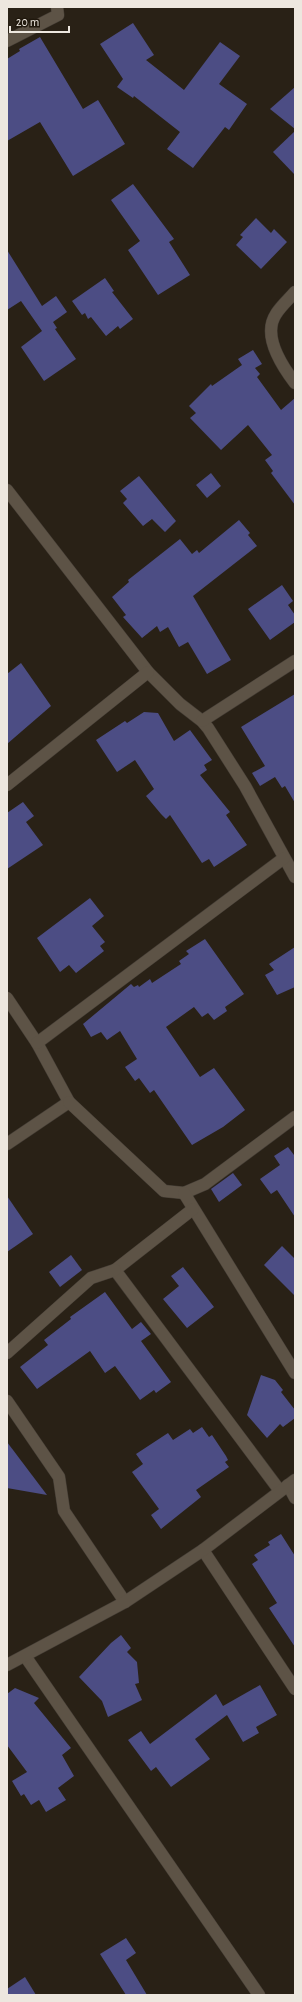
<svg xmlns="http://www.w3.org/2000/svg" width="302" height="2002" font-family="'Alegreya Sans',sans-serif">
<rect width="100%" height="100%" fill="#292116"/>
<g fill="#4c4d84">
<polygon points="133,23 154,55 146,60 184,90 220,42 240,56 219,84 247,104 229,130 225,127 193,168 167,149 180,132 134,96 133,98 117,87 123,79 100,44"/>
<polygon points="40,37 83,109 98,100 125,144 73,176 40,122 7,141 7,59 20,51 19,49"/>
<polygon points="295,87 295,129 270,109"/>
<polygon points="295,131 295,175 273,152"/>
<polygon points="133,184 174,239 169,242 190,275 158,295 128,250 140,241 111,200"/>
<polygon points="256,218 271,233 274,229 287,242 261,269 236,245 243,237 240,235"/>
<polygon points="7,250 42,306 56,296 67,312 53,322 57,328 55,329 76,359 44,381 21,347 42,331 21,301 7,310"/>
<polygon points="105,278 114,291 112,292 133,319 120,329 118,326 106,336 91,317 88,319 85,313 82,315 72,301"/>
<polygon points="253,350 262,364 255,368 260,374 257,377 281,410 295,398 295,505 271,473 273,471 265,460 272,455 248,425 221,450 190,418 196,413 189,406 211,384 212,386 242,365 238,359"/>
<polygon points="211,473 221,486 207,498 196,485"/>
<polygon points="139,476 176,521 165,532 152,519 143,526 123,503 127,499 120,491"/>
<polygon points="239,520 250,533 248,535 257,546 193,596 231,660 207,674 188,642 179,647 168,627 160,632 157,626 142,638 123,617 126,615 112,597 129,582 128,580 180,539 192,554 197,550 199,553"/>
<polygon points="282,585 293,601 288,605 295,615 295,622 270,640 248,609"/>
<polygon points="21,663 51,706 7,744 7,674"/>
<polygon points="295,694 295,803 285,786 282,788 275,777 260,786 252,773 265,766 241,727"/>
<polygon points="144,712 158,713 174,741 190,730 212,760 204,765 207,770 200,775 230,812 226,815 247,845 214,867 209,859 202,863 170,815 166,819 161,814 146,796 154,789 135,760 117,772 96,740 125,721 127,723"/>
<polygon points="23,802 34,816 26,822 43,845 7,869 7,813"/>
<polygon points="90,898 104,916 92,926 105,942 100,946 104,951 76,973 69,965 60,972 37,938"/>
<polygon points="205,939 244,994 225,1007 227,1011 214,1020 208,1013 202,1017 194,1007 166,1027 200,1077 214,1068 245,1110 223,1127 192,1145 154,1090 150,1093 139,1078 135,1081 125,1067 137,1059 120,1031 107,1040 101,1032 91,1037 83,1024 131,984 134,987 138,985 139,987 150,979 152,983 181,964 179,961 189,954 186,951"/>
<polygon points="295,947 295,987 277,995 265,975 274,970 269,964"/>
<polygon points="288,1147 294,1155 295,1154 295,1217 277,1190 271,1194 260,1179 280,1165 274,1156"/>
<polygon points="233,1173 242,1185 219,1202 211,1189"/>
<polygon points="7,1196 33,1234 7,1252"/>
<polygon points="282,1246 295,1259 295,1296 264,1265"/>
<polygon points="71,1255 82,1270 60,1287 49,1272"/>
<polygon points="183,1267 214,1307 187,1328 163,1299 179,1286 171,1276"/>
<polygon points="105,1292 132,1329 141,1322 151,1334 141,1341 171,1382 156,1393 154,1390 140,1400 115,1366 105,1373 90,1351 37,1389 20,1367 48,1345 44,1340 71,1319 70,1317"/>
<polygon points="261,1375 275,1380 283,1390 281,1392 295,1410 295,1418 283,1427 280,1424 267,1438 247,1415"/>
<polygon points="202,1427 209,1437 212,1435 226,1456 228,1460 225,1462 229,1467 196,1490 201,1497 161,1529 151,1515 159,1509 132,1472 143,1464 136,1454 168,1433 173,1440 190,1429 193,1433"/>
<polygon points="7,1442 47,1495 7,1488"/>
<polygon points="281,1534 295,1556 295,1647 269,1608 277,1603 252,1564 258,1560 254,1555 270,1545 268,1542"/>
<polygon points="121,1635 131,1648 127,1652 137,1662 139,1683 135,1684 142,1700 108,1717 102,1701 79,1677 111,1643"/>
<polygon points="260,1685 277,1715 256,1727 259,1733 243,1742 227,1715 195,1739 210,1759 171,1787 156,1767 151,1771 128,1740 141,1731 150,1744 216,1694 223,1706"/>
<polygon points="15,1688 39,1698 34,1703 71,1748 62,1755 74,1776 58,1788 66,1800 46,1812 39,1800 31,1805 24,1794 21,1796 12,1781 27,1772 7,1745 7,1694"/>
<polygon points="126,1938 136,1953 126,1960 147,1995 126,1995 100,1954"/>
<polygon points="25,1977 36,1995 7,1995 7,1989"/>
</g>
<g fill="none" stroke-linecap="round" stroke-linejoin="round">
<defs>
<g id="minor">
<polyline points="7,41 58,15 57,7"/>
<path d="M295,292C289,299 281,306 276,314C262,335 282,366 295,383"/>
<polyline points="7,490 148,672 180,704 202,721 208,728 245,786 295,877"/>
<polyline points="202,721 295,661"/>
<polyline points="7,785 148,672"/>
<polyline points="7,998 37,1043 69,1102 7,1144"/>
<polyline points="37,1043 284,858"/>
<polyline points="69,1102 164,1191 184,1193 205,1184 295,1117"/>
<polyline points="184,1193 295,1373"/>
<polyline points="193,1209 115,1270 280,1491"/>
<polyline points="7,1353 91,1278 115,1270"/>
<polyline points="7,1401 59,1477 64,1511 125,1602"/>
<polyline points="288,1485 295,1498"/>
<polyline points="203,1550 295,1689"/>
<polyline points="25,1656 259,1995"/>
<polyline points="7,1665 125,1602 203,1550 295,1480"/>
</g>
</defs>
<use href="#minor" stroke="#423b33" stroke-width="13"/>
<use href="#minor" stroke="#5d5346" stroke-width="12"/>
</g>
<rect width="302" height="2002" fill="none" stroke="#ede7df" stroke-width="16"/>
<path d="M10 26v6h59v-6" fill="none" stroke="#ede7df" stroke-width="2"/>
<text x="16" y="26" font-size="12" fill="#ede7df" stroke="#20180d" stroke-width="3" paint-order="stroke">20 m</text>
</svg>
